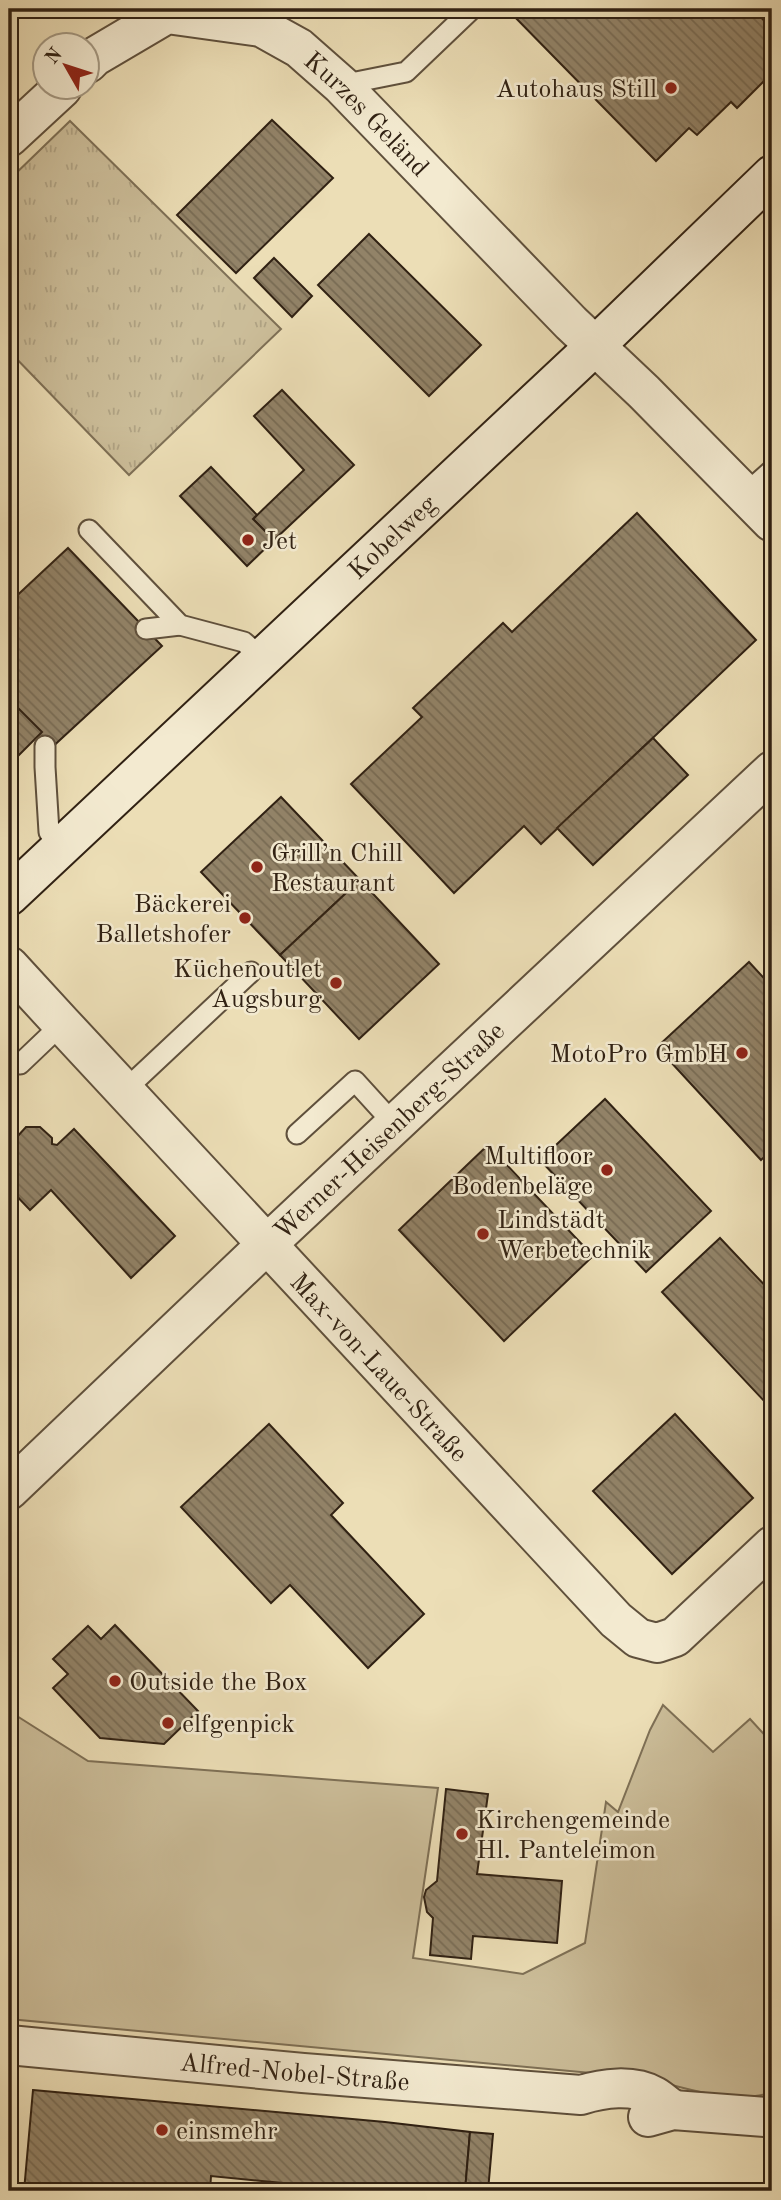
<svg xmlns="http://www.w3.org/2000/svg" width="781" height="2200" font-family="'Old Standard TT',serif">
<defs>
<pattern id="grass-tufts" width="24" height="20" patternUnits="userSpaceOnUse" patternTransform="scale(1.75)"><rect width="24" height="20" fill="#ccbe9a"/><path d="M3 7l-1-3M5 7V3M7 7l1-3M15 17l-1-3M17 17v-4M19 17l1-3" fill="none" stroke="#b0a384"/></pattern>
<pattern id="building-back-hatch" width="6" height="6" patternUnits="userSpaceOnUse" patternTransform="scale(1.75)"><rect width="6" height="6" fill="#928368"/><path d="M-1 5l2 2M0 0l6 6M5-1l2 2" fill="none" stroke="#786b54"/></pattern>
</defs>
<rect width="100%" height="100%" fill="#ecdeb6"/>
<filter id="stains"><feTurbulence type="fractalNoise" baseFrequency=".00286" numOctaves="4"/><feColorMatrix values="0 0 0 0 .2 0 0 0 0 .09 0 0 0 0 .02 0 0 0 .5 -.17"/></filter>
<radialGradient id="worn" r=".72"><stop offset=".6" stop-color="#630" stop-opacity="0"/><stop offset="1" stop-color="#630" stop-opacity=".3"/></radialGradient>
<polygon fill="url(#grass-tufts)" stroke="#7e7056" stroke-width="2" points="70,121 281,329 129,475 9,351 9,180"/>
<path fill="#ccbe9a" stroke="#7e7056" stroke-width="2" d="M663,1705L713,1752L750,1719L772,1743V2092C736,2106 681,2087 645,2078L9,2019V1711L88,1761L438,1788L413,1958L523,1974L585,1943L606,1802L618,1812L650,1730Z"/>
<g fill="url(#building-back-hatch)" stroke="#302113" stroke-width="2">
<polygon points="507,9 753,9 772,29 772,73 737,108 731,102 697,135 689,128 656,161"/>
<polygon points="272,120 333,178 236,273 177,215"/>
<polygon points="369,234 481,345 429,396 318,285"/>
<polygon points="274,258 312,296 292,317 254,278"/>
<polygon points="282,390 354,465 274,540 253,519 304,470 254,416"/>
<polygon points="211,467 257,515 253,519 274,540 247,566 180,496"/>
<polygon points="637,513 756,640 541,844 524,826 454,893 351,784 422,717 413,708 503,623 512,632"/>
<polygon points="68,548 162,646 49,750 9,709 9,603"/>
<polygon points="9,699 42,732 9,765"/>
<polygon points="653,738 688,775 593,865 557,828"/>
<polygon points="281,797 360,880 280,955 201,872"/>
<polygon points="360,880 439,964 359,1039 280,955"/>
<polygon points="749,962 772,987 772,1150 761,1160 657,1047"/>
<polygon points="605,1099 711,1211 646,1272 540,1160"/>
<polygon points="26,1127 40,1127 52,1138 52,1144 57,1145 74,1129 175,1236 131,1278 51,1190 30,1210 11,1190 9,1192 9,1143 16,1145 16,1138"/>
<polygon points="488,1145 593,1256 504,1341 399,1230"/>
<polygon points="9,1200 17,1209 9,1218"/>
<polygon points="720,1238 772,1293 772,1397 766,1403 662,1292"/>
<polygon points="675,1414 753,1498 672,1574 593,1491"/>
<polygon points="269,1424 343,1503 331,1515 424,1614 368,1668 290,1585 271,1603 181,1507"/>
<polygon points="115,1625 198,1711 164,1744 100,1738 53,1688 68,1674 53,1659 88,1626 101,1639"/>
<polygon points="446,1789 488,1794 477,1874 562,1881 557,1943 473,1936 471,1959 430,1955 433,1918 427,1912 424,1897 426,1890 437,1881"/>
<polygon points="33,2090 385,2122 470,2132 465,2191 282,2191 282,2183 211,2176 210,2191 24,2191"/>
<polygon points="470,2132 493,2134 488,2191 465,2191"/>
</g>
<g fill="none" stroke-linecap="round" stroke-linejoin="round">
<defs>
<g id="lane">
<polyline points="341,85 406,72 472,9"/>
<polyline points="745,494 772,470"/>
<polyline points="89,530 180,625 244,642 262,658"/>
<polyline points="146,629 180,625"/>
<polyline points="45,746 45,767 49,832 60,848"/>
<polyline points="20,1064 62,1024"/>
<polyline points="124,1091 251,972"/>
<polyline points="297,1134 355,1081 395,1125"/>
</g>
<g id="street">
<path id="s1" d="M88,63L94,57L167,14L261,27L299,48L341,85L571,323L644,392L772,522"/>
<polyline points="9,137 62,88"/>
<path id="s2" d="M9,966C210,1185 412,1403 616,1620L638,1638L657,1643L675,1637L772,1546"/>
<path id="s3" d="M9,1490L265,1246L772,771"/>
<path id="s4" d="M9,2045L303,2073L581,2095C603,2088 633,2084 654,2096C661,2100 667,2106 673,2110"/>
<polyline points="648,2117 673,2110 765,2117 772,2115"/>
</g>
<g id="secondary">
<path id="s5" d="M9,896L595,346L772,175"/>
</g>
</defs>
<use href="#lane" stroke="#5f503c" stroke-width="23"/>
<use href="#street" stroke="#5f503c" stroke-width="42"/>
<use href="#secondary" stroke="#302113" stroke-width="42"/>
<use href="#lane" stroke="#f3ead0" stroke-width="19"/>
<use href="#street" stroke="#f3ead0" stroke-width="38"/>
<use href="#secondary" stroke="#f3ead0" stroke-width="38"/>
</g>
<g fill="#8f2418" stroke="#f3ead0" stroke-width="2.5">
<circle cx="671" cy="88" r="7"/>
<circle cx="248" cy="540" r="7"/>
<circle cx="257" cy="867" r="7"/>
<circle cx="245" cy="918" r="7"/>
<circle cx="336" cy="983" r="7"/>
<circle cx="742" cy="1053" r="7"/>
<circle cx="607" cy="1170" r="7"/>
<circle cx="483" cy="1234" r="7"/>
<circle cx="115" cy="1681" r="7"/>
<circle cx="168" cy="1723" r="7"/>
<circle cx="462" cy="1834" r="7"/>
<circle cx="162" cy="2130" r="7"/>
</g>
<g text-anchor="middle" stroke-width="5" stroke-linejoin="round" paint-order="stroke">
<g font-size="26" fill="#302113" stroke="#f3ead0" text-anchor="start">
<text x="657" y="97" text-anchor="end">Autohaus Still</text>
<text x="262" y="549">Jet</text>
<text x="271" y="861">Grill’n Chill<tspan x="271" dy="30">Restaurant</tspan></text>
<text x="231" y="912" text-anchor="end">Bäckerei<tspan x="231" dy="30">Balletshofer</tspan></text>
<text x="322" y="977" text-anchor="end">Küchenoutlet<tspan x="322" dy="30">Augsburg</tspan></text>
<text x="728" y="1062" text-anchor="end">MotoPro GmbH</text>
<text x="593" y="1164" text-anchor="end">Multifloor<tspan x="593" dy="30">Bodenbeläge</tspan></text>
<text x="497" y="1228">Lindstädt<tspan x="497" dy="30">Werbetechnik</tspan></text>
<text x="129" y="1690">Outside the Box</text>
<text x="182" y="1732">elfgenpick</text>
<text x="476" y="1828">Kirchengemeinde<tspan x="476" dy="30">Hl. Panteleimon</tspan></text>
<text x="176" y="2139">einsmehr</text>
</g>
<g font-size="26" fill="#302113" stroke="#f3ead0">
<text dy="9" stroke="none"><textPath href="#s1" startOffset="326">Kurzes Geländ</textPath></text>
<text dy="9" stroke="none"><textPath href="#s5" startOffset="525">Kobelweg</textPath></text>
<text dy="9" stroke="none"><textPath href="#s3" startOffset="523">Werner-Heisenberg-Straße</textPath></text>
<text dy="9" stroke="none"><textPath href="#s2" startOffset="546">Max-von-Laue-Straße</textPath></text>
<text dy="9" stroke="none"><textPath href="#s4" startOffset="287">Alfred-Nobel-Straße</textPath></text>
</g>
</g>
<rect width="781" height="2200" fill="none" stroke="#ecdeb6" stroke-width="35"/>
<rect x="10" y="10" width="760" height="2179" fill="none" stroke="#302113" stroke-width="3.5"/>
<rect x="18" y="18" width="746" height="2165" fill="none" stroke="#302113" stroke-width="2"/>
<g transform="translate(66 66) rotate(309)"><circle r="33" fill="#f3ead0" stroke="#a59a84" stroke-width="2"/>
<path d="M0-5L12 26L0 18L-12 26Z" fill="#8f2418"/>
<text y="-10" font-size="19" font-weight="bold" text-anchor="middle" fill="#302113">N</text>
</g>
<rect width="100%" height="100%" filter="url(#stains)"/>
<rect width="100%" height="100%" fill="url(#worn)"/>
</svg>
